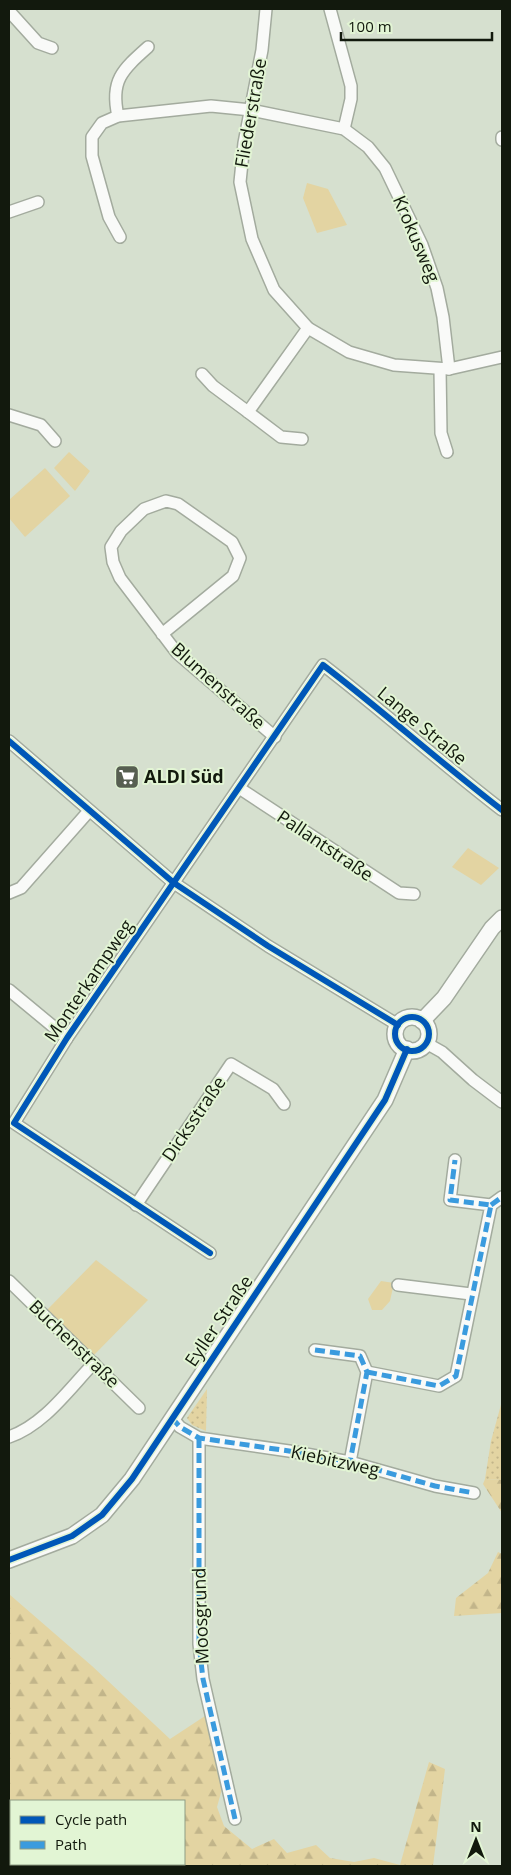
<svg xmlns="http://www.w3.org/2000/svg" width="511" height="1875" font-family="'Open Sans',sans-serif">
<defs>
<pattern id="grass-dots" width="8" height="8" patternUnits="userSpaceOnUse" patternTransform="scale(1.25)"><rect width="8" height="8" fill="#e3d4a2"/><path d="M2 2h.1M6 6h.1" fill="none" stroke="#c2b58a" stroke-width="1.8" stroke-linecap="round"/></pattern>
<pattern id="forest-firs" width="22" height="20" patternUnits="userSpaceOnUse" patternTransform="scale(1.25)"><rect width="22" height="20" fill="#e3d4a2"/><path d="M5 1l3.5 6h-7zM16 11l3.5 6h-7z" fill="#c2b58a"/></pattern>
</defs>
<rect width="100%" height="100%" fill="#d6e0cf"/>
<g fill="url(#grass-dots)">
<polygon points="207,1389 206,1431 192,1425 187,1418"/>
<polygon points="502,1401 502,1480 485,1479 491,1441"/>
</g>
<g fill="url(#forest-firs)" fill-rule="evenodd">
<polygon points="485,1479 502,1480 502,1513 483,1484"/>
<polygon points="498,1552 502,1554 502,1613 454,1616 456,1598 488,1573"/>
<path d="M9,1594L92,1666L170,1739L205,1716L222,1789L217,1807L224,1826L252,1849L274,1839L287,1853L316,1845L330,1858L354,1862L374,1858L400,1865L429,1762L445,1769L433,1866H9ZM11,1801H184V1864H11Z"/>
</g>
<g fill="#e3d4a2">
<polygon points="307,183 328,189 347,225 317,233 303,198"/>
<polygon points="69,452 90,471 75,491 54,468"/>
<polygon points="45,468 70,496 25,537 9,518 9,500"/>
<polygon points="468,848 499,868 481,885 452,867"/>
<polygon points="96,1260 148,1300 93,1356 47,1310"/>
<polygon points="381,1281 394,1283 390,1301 382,1310 372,1310 368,1299"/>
</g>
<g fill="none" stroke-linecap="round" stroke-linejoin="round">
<polyline stroke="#8adfc8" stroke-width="3" points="94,1866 97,1864"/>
<defs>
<g id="minor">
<polyline points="266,9 262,50 244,143 240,182 252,239 274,290 308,328 349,352 394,365 449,369 502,357"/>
<polyline points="330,9 351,86 351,99 344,129"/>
<polyline points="9,11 38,43 52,48"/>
<path d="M118,116C110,81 122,70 148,47"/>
<polyline points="502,137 502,140"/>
<polyline points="9,212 38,202"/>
<polyline points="120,237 109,217 92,156 92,137 102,123 118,116 211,106 251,110 344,129 368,147 385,168 422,245 437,288 443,317 449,369"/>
<polyline points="440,369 441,433 447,452"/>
<polyline points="202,374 213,386 248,412"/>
<polyline points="9,415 41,425 55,441"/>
<polyline points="302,439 281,437 248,412 308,328"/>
<polyline points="162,634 233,576 240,558 232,542 178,504 166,501 144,509 121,531 111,547 113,562 120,578 177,653 275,737"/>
<polyline points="9,741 174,883 268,946 398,1025"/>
<polyline points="239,788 399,893 414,894"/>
<polyline points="9,893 21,888 89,811"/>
<polyline points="9,990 67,1038"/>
<polyline points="426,1043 442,1052 473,1080 502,1102"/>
<polyline points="136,1205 231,1064 273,1089 284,1104"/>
<polyline points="491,1205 502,1197"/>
<path d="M210,1253L14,1123L67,1038L323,665C384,712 441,763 502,810"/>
<polyline points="9,1281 139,1408"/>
<polyline points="398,1285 471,1294"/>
<polyline points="315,1350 360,1356 367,1372 350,1462"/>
<polyline points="367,1372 439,1386 456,1376 491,1205 450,1200 455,1160"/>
<polyline points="172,1418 180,1427 199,1438 289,1451 350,1462 435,1486 474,1493"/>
<path d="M9,1437C44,1425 69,1389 94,1363"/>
<polyline points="199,1438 199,1644 203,1679 235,1819"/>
</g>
<g id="secondary">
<circle cx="412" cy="1034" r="17"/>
<polyline points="422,1021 444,998 492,928 502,918"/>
<polyline points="9,1560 72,1536 102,1515 132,1479 385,1100 407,1049"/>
</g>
</defs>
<use href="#minor" stroke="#a3ab9e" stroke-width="14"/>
<use href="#secondary" stroke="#a3ab9e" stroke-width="18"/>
<use href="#minor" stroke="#f9faf8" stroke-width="11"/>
<use href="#secondary" stroke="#f9faf8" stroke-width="15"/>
<g stroke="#3a9bde" stroke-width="5" stroke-dasharray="10 5" stroke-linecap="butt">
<polyline points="491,1205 502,1197"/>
<polyline points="315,1350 360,1356 367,1372 350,1462"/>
<polyline points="367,1372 439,1386 456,1376 491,1205 450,1200 455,1160"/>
<polyline points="172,1418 180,1427 199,1438 289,1451 350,1462 435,1486 474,1493"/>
<polyline points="199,1438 199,1644 203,1679 235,1819"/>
</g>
<defs>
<g id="cycleway">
<polyline points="9,741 174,883 268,946 398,1025"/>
<circle cx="412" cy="1034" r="17"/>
<path d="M210,1253L14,1123L67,1038L323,665C384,712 441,763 502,810"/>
<polyline points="9,1560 72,1536 102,1515 132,1479 385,1100 407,1049"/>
</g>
</defs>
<use href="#cycleway" stroke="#e2f5d4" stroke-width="9"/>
<use href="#cycleway" stroke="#0057b8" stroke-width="6"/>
</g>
<defs>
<symbol id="supermarket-square" viewBox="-11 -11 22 22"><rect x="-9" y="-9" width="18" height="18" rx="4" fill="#575f51" stroke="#e2f5d4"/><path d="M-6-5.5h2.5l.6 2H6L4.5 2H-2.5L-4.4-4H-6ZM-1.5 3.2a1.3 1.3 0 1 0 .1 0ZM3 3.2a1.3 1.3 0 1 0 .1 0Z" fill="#fff"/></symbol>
</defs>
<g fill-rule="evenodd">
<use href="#supermarket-square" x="113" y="763" width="28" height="28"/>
</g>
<g text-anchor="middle" stroke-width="4" stroke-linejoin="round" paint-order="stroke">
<g font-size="18" fill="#12190d" stroke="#e2f5d4">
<text transform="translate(251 113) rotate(-80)" y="6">Fliederstraße</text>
<text transform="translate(416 239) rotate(67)" y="6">Krokusweg</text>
<text transform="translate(218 686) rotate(42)" y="6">Blumenstraße</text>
<text transform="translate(422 726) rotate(40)" y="6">Lange Straße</text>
<text transform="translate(325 846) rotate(34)" y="6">Pallantstraße</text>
<text transform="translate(89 981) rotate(-56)" y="6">Monterkampweg</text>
<text transform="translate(194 1119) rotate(-56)" y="6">Dicksstraße</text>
<text transform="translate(219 1321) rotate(-56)" y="6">Eyller Straße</text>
<text transform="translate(74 1344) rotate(44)" y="6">Buchenstraße</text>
<text transform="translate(335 1461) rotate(12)" y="6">Kiebitzweg</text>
<text transform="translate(201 1616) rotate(-92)" y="6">Moosgrund</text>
</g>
<g font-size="18" font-weight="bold" fill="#12190d" stroke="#e2f5d4" text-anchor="start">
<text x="144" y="783">ALDI Süd</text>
</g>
</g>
<rect width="511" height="1875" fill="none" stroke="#12190d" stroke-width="20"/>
<rect x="10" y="1800" width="175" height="65" fill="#e2f5d4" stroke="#8f9d84"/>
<rect x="20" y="1816" width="25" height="8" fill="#0057b8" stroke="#8f9d84"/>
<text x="55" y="1825" font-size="15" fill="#12190d">Cycle path</text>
<rect x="20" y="1841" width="25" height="8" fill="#3a9bde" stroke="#8f9d84"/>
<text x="55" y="1850" font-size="15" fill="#12190d">Path</text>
<g transform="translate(476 1840)" stroke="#e2f5d4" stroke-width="4" paint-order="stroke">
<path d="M0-4L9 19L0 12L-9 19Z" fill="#12190d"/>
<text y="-8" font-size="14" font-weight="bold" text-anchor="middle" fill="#12190d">N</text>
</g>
<path d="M341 32v8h151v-8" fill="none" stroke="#12190d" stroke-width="2.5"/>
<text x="348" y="32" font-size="15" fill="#12190d" stroke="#e2f5d4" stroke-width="4" paint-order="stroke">100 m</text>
</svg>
